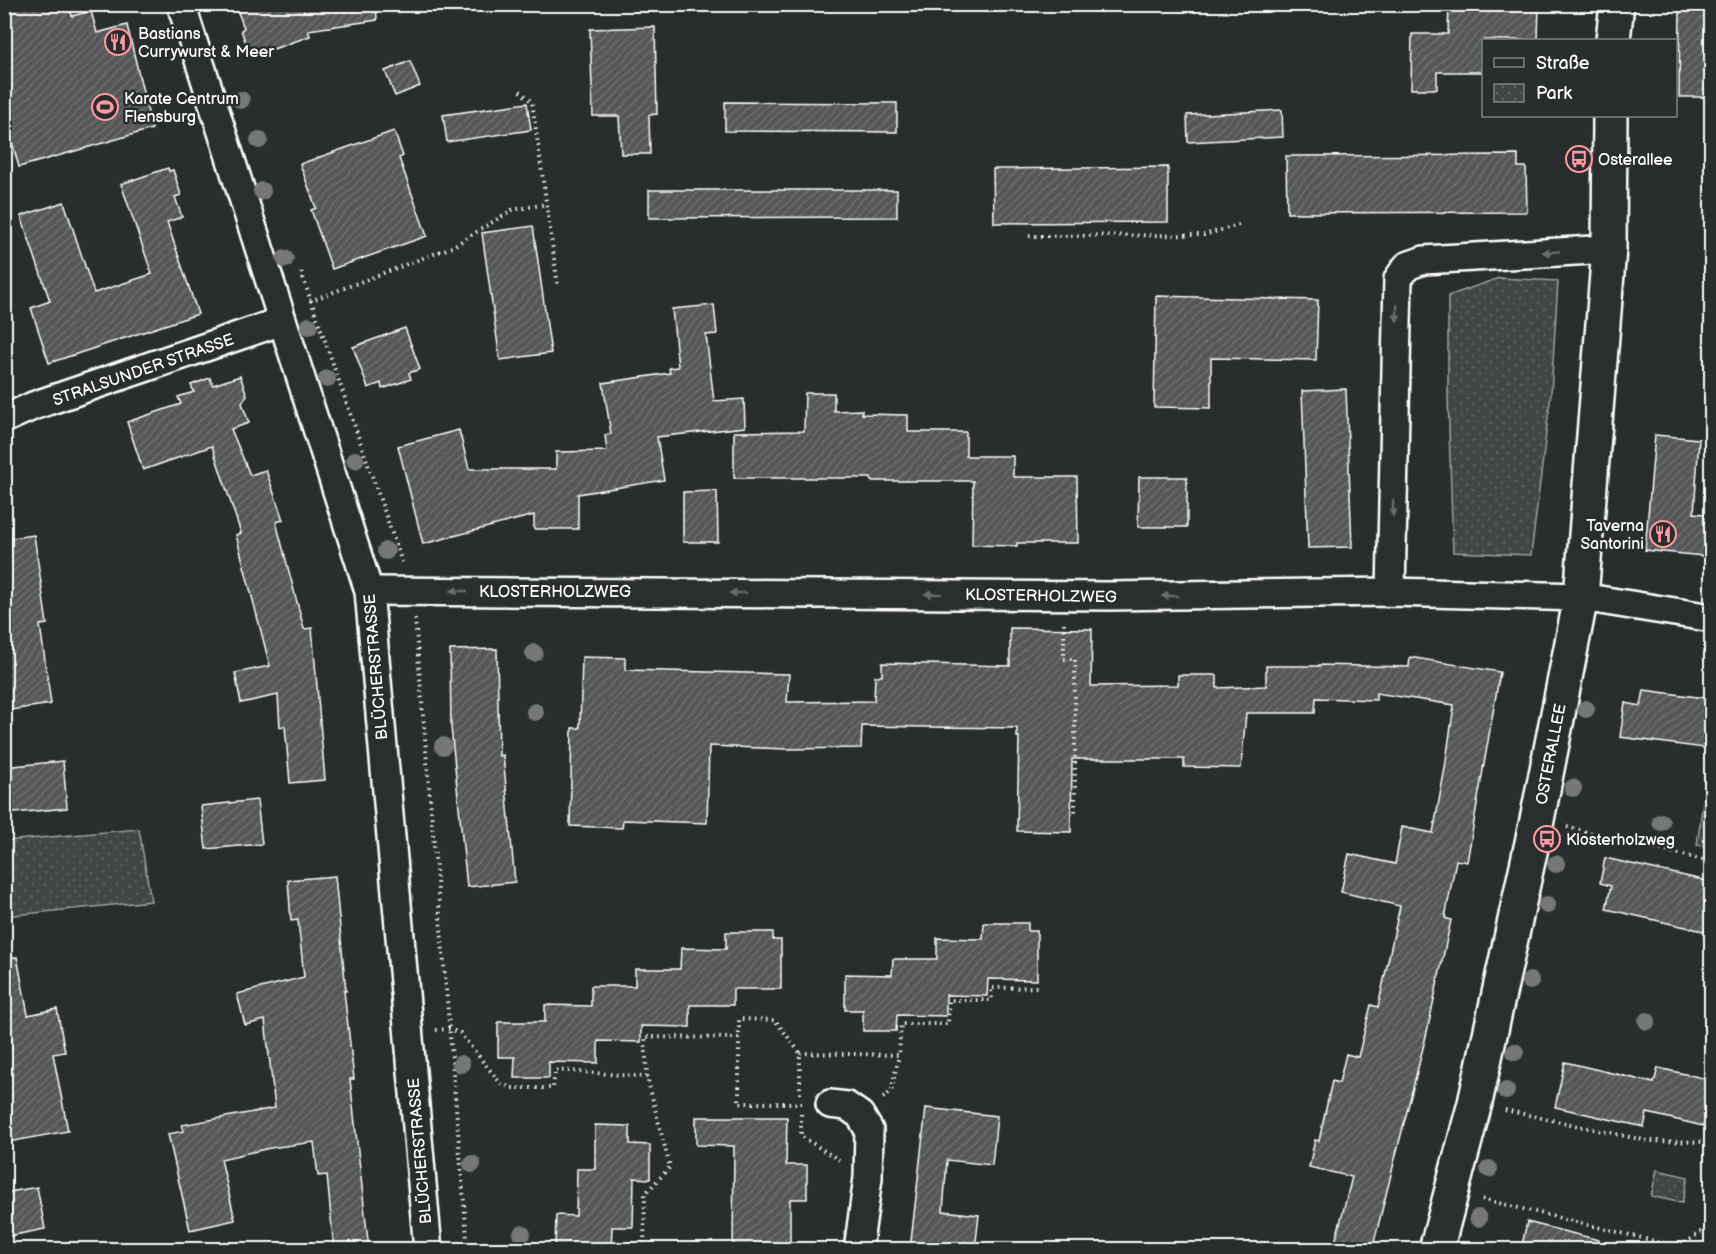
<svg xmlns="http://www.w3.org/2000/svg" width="1716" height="1254" font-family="'Balsamiq Sans',sans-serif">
<defs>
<pattern id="park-dots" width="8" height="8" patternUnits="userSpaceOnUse" patternTransform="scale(1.5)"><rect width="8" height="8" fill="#414445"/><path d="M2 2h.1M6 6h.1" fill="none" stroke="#5e6061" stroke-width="1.8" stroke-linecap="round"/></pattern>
<pattern id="building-hatch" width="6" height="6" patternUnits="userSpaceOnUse" patternTransform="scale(1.5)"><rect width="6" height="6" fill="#555758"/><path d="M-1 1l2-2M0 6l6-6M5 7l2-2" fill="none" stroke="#6e7071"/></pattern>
</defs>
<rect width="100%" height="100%" fill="#2a2d2e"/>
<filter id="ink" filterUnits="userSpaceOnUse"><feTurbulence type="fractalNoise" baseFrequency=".0167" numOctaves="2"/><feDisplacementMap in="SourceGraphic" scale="12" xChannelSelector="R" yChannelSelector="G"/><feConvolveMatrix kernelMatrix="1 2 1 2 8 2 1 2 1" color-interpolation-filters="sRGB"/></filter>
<g filter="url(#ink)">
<g fill="url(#park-dots)" stroke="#a0a2a2" stroke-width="1.5">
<polygon points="1499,278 1558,281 1551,393 1531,555 1453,552 1448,397 1448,296"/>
<polygon points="1703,802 1711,803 1711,847 1697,845"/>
<polygon points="139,829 151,901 5,916 5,841"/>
<polygon points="1657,1170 1688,1177 1682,1203 1651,1196"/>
</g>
<g fill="url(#building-hatch)" stroke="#fff" stroke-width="1.5">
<polygon points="4,4 69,4 72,16 91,11 97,33 127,25 152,129 19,167 4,114"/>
<polygon points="235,4 376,4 377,20 308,30 310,36 251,57 241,30 244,28"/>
<polygon points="1449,4 1539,4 1538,40 1484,40 1484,72 1437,72 1437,89 1411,89 1412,34 1448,34"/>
<polygon points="1680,4 1712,4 1712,97 1679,97"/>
<polygon points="655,27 657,114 649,115 650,154 621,154 619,116 593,116 590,29"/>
<polygon points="410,61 420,86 395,96 385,71"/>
<polygon points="725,102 897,103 897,132 725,131"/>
<polygon points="527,103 531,130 447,142 443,115"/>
<polygon points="1282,110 1283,137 1188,142 1187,115"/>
<polygon points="394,131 403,156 399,158 427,236 332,269 311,210 316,208 300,164"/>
<polygon points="1518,155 1518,167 1526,167 1527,212 1287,213 1286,156"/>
<polygon points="1168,167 1168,222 994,223 993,169"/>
<polygon points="168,168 169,171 173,170 181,195 175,197 182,217 167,222 198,314 49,363 31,308 50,301 21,216 64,202 94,293 152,274 121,184"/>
<polygon points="649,190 897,190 897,217 649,218"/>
<polygon points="533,226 551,353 500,360 482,233"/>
<polygon points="1156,296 1318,300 1316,360 1211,358 1211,408 1154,407"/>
<polygon points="714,305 717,334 706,335 714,401 744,399 745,427 657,437 664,480 578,494 578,529 534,529 534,515 423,544 398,446 459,430 469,469 556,469 556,452 607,451 605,435 611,434 603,383 670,373 669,368 678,367 672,309"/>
<polygon points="405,328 420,369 409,373 411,379 382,389 381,383 368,388 353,347"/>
<polygon points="240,376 247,395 242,403 249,423 231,429 250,475 266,470 283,520 276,522 304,629 312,628 325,780 290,783 285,726 280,727 278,695 241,703 235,673 270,666 236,535 241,533 212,446 143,470 127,422 181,404 178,397 194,392 191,385 210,378 213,385"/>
<polygon points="1346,389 1352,547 1308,548 1302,391"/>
<polygon points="805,393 834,393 834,411 862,410 862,414 908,415 908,432 966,432 966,456 1013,456 1013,477 1077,477 1078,543 1017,543 1017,546 972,545 973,481 871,481 871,478 734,478 734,432 804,431"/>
<polygon points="1655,435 1699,439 1694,513 1712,515 1712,557 1645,550"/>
<polygon points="1139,477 1187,477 1187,527 1138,527"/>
<polygon points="717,491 718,542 683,542 683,492"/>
<polygon points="34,535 47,624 40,625 51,704 4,711 4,539"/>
<polygon points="1010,628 1092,629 1091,686 1178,685 1178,675 1217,675 1217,688 1266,686 1266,666 1319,666 1319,665 1409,667 1410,657 1500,672 1467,862 1456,860 1445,918 1451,920 1427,1032 1372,1250 1333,1250 1352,1177 1309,1167 1315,1140 1319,1141 1332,1081 1339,1083 1346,1054 1358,1057 1371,1005 1378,1007 1400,906 1341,892 1349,854 1395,864 1402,827 1433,833 1445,768 1454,705 1376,693 1376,700 1316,698 1315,713 1246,713 1241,768 1184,767 1184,759 1072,759 1071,832 1017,831 1019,737 1017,737 1017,728 927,727 862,726 861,748 786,749 709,746 707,823 623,820 622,828 570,826 572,728 580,728 582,657 625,658 625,670 789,674 787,702 874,701 875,676 882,676 882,663 1010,666"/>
<polygon points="497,649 499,756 503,755 515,882 467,887 451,727 450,650"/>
<polygon points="1644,690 1712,699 1712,749 1620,737 1625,703 1641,706"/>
<polygon points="63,761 67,808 4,814 4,767"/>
<polygon points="257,800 262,844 206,849 201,806"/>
<polygon points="1605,858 1712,882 1712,933 1606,909 1611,886 1600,883"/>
<polygon points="335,876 346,991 344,991 354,1079 350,1079 369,1250 334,1250 327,1175 318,1176 314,1142 270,1148 221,1159 235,1220 190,1230 168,1134 184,1131 182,1125 275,1108 265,1020 245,1025 237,994 304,977 298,920 291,921 288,880"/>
<polygon points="984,923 1028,923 1028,931 1037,931 1037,980 988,979 987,996 946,995 946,1016 897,1015 896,1031 863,1031 863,1010 845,1010 845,974 892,975 893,959 937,959 937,938 983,939"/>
<polygon points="726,932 773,932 773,940 781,940 781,989 733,989 733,1005 690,1005 690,1027 641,1026 641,1042 598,1041 598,1063 549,1062 549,1078 514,1078 515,1057 498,1057 498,1022 545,1022 545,1005 591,1006 591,986 635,986 635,969 680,969 681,948 726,949"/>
<polygon points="17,957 28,1015 57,1009 65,1052 53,1054 68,1131 9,1142 4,1117 4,958"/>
<polygon points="1565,1062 1654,1083 1658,1068 1712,1080 1712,1128 1647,1113 1644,1127 1555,1107"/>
<polygon points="926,1108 997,1116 992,1165 947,1160 943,1211 979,1215 975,1250 910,1250"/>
<polygon points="696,1117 787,1117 786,1165 807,1165 807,1199 790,1199 790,1247 768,1247 768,1250 733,1250 734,1146 696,1145"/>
<polygon points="595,1125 630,1126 630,1144 650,1145 650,1179 634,1178 633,1227 612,1227 611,1250 555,1250 556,1215 576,1216 577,1169 595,1169"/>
<polygon points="37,1187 45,1229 4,1237 4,1193"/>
<polygon points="1527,1222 1599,1240 1598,1250 1521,1250"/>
</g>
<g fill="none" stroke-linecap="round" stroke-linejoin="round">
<defs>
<g id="street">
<polyline points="181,4 369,591 428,1250"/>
<polyline points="4,419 33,406 282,321"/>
<polyline points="369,591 1109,596 1391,592 1581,597 1712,618"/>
<polyline points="1391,592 1398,279 1407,266 1424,260 1609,249"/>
<polyline points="830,1104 847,1106 860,1115 869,1130 868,1178 858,1250"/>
</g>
<g id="secondary">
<polyline points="1613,40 1617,4"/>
<polyline points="1436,1250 1475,1103 1537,820 1581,597 1609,249 1610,116"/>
</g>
</defs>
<use href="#street" stroke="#fff" stroke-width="32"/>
<use href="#secondary" stroke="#fff" stroke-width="38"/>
<g stroke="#fff" stroke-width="4" stroke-dasharray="1.5 4.5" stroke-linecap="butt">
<polyline points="520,91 532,102 558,286"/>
<polyline points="1029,236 1204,235 1239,225"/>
<polyline points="301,272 402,562"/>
<polyline points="310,301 452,247 512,210 547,204"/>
<polyline points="415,619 468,1250"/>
<polyline points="1064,623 1064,659 1075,659 1075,813"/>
<polyline points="1567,827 1712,862"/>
<polyline points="436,1030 449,1029 460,1033 501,1084 512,1088 553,1088 555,1070 647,1077"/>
<polyline points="800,1053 899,1055 901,1024 948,1024 949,1000 992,1000 991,988 1037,987"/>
<polyline points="800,1094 800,1053 775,1020 739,1019 739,1103 802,1103"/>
<polyline points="883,1098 891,1092 899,1055"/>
<polyline points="1505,1110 1648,1141 1712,1142"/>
<polyline points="801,1114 801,1136 839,1160"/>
<polyline points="1482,1199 1679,1247 1701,1232 1712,1230"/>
<polyline points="644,1250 645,1194 670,1167 647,1077 645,1037 739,1038"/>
</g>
<use href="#street" stroke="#2a2d2e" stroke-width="27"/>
<use href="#secondary" stroke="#2a2d2e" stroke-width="33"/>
</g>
<g fill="#757778">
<circle cx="241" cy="100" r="9"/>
<circle cx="259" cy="140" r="9"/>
<circle cx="262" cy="191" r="9"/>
<circle cx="285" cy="259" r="9"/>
<circle cx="309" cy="326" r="9"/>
<circle cx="327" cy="379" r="9"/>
<circle cx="355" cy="460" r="9"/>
<circle cx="386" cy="551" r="9"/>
<circle cx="534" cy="653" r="9"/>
<circle cx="1586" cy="709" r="9"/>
<circle cx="535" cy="712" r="9"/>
<circle cx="443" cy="746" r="9"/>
<circle cx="1573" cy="788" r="9"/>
<circle cx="1661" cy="822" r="9"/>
<circle cx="1556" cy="864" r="9"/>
<circle cx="1547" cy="905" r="9"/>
<circle cx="1530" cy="981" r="9"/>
<circle cx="1647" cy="1021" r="9"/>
<circle cx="1515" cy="1052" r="9"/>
<circle cx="461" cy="1064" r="9"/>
<circle cx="1506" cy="1091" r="9"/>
<circle cx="472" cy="1164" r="9"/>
<circle cx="1489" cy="1169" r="9"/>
<circle cx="1478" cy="1218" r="9"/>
<circle cx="522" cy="1234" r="9"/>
</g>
<defs><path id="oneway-solid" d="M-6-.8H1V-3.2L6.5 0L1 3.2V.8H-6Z" transform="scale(1.5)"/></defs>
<g fill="#6a6c6d">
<use href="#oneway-solid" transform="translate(1551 252) rotate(177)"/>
<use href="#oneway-solid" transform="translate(1397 313) rotate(91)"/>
<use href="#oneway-solid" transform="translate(1393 508) rotate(91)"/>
<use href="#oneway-solid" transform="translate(459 591) rotate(-180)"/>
<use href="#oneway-solid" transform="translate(738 593) rotate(-180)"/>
<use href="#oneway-solid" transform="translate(933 594) rotate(-179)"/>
<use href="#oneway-solid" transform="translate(1170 596) rotate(180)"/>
</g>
</g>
<defs>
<symbol id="restaurant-ring" viewBox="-11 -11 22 22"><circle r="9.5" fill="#2a2d2e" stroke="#ff9aa2" stroke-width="1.5"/><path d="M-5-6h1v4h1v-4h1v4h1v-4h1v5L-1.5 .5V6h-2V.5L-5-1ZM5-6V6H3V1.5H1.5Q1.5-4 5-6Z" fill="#ff9aa2"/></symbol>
<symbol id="stadium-ring" viewBox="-11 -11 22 22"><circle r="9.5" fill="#2a2d2e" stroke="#ff9aa2" stroke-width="1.5"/><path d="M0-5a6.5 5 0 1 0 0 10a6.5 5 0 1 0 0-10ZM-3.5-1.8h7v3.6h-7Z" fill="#ff9aa2"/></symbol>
<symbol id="bus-ring" viewBox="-11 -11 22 22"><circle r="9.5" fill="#2a2d2e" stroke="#ff9aa2" stroke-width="1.5"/><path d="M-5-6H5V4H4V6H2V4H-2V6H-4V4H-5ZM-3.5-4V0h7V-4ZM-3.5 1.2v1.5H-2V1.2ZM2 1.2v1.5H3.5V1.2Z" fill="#ff9aa2"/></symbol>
</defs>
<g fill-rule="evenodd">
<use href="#restaurant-ring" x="103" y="27" width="30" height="30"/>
<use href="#stadium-ring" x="90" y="92" width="30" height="30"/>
<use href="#bus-ring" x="1564" y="144" width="30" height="30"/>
<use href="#restaurant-ring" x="1648" y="519" width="30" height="30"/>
<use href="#bus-ring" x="1532" y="824" width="30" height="30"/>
</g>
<g text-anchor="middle" stroke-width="5" stroke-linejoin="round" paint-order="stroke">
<g font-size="16" fill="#fff" stroke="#2a2d2e" text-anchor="start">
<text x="138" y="39">Bastians<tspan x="138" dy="18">Currywurst &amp; Meer</tspan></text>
<text x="124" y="104">Karate Centrum<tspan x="124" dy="18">Flensburg</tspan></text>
<text x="1598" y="165">Osterallee</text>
<text x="1644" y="531" text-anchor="end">Taverna<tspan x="1644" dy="18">Santorini</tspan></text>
<text x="1566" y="845">Klosterholzweg</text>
</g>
<g font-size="16" fill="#fff" stroke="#2a2d2e">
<text transform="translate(143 369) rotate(-19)" y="6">STRALSUNDER STRASSE</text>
<text x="555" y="597">KLOSTERHOLZWEG</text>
<text transform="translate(1041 595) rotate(1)" y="6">KLOSTERHOLZWEG</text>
<text transform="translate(375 667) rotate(-95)" y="6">BLÜCHERSTRASSE</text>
<text transform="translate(1550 754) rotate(-79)" y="6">OSTERALLEE</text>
<text transform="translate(419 1151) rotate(-95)" y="6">BLÜCHERSTRASSE</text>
</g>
</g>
<rect width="1716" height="1254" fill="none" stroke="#2a2d2e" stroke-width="24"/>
<rect x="12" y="12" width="1692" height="1230" fill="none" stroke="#fff" stroke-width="2" filter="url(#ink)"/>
<rect x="1482" y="39" width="195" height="78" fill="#2a2d2e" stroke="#7f8182" stroke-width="1.5"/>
<rect x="1494" y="58" width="30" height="9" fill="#2a2d2e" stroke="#7f8182" stroke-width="1.5"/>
<text x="1536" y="69" font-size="18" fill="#ffffff">Straße</text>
<rect x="1494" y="84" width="30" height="18" fill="url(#park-dots)" stroke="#7f8182" stroke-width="1.5"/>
<text x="1536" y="99" font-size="18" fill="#ffffff">Park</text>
</svg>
